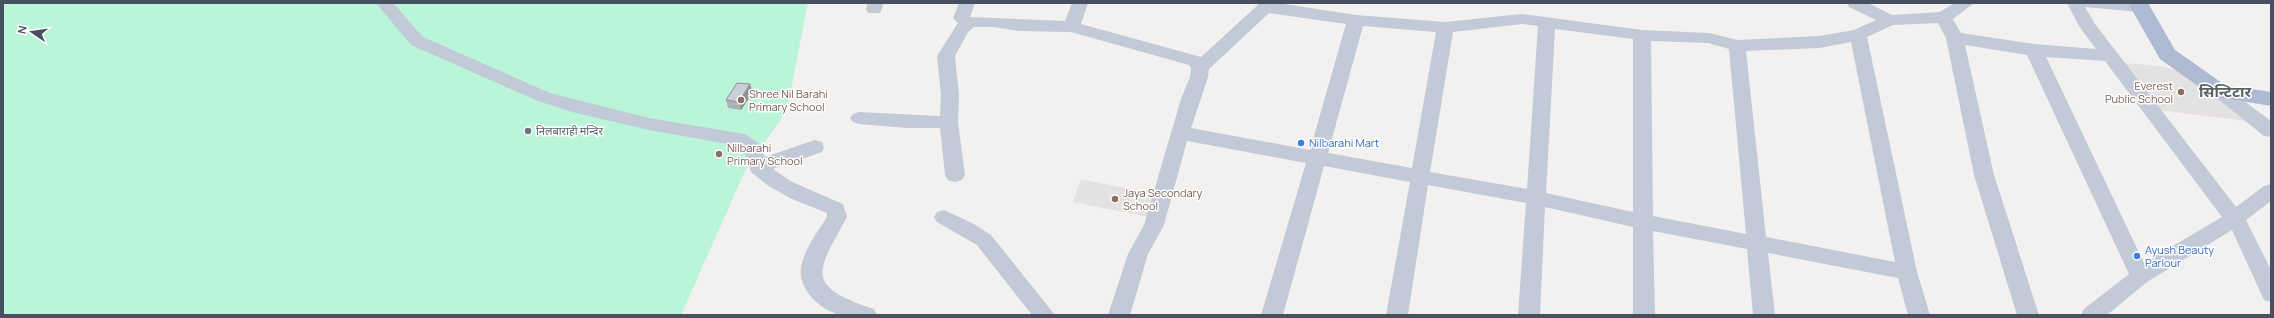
<svg xmlns="http://www.w3.org/2000/svg" width="2274" height="318" font-family="Manrope,'Noto Sans Devanagari',sans-serif">
<rect width="100%" height="100%" fill="#f3f0f0"/>
<g fill="#e4e1e2">
<polygon points="2124,63 2160,66 2189,72 2247,121 2159,110"/>
<polygon points="1081,179 1157,195 1149,217 1073,202"/>
</g>
<polygon fill="#baf5d9" points="3,3 808,3 787,110 745,171 681,315 3,315"/>
<g fill="none" stroke-linecap="round" stroke-linejoin="round">
<g fill="#c2cad7" fill-rule="evenodd">
<path d="M376,3H393L423,37L550,93L649,118L745,134L760,144L765,157L815,140L822,142L824,147L822,152L773,169L792,182L843,204L847,217C817,272 803,286 874,309L877,315C865,315 851,318 840,315C818,309 795,287 802,263C806,247 818,231 827,217V213L792,199L767,185L751,172L745,152L733,145L649,130L572,112L538,101L411,45Z"/>
<polygon points="868,3 884,3 880,13 868,13 866,9"/>
<path d="M959,3H975L970,17L1065,21L1072,3H1088L1081,24L1201,57L1260,3H1278L1356,15L1445,22L1522,14L1642,30L1709,33L1737,40L1819,36L1854,30L1876,20L1849,7L1847,3H1868L1892,15L1940,12L1954,3H1974L1953,19L1961,33L2034,44L2096,49L2079,26L2067,3H2144L2147,7L2145,11L2139,12L2085,7L2095,24L2236,207L2264,186L2271,184V201L2246,220L2271,270V302L2264,300L2232,230L2147,282L2107,315H2081L2084,309L2129,274L2027,55L1965,45L1994,175L2039,315H2017L1974,175L1946,38L1938,23L1893,25L1867,37L1917,272L1930,315H1908L1898,278L1768,253L1775,315H1753L1747,249L1653,231L1655,315H1633V227L1545,207L1540,315H1518L1526,203L1428,185L1408,315H1386L1410,182L1324,166L1283,315H1261L1306,163L1187,141L1164,225L1148,254L1130,315H1108L1128,254L1144,225L1181,99L1190,77L1191,68L1189,65L1071,32L1018,31L994,27H974L968,32L955,56L959,95L958,122L965,175L962,180L955,182L948,180L945,175L940,128H908L859,124L853,122L850,118L853,114L859,112L940,116L941,95L937,56L958,23L953,18ZM1269,13L1346,24L1310,150L1191,128L1208,77L1209,69ZM1522,24L1538,26L1527,189L1430,172L1453,32ZM1363,26L1436,32L1412,168L1328,153ZM1555,29L1633,39V212L1546,193ZM1651,41L1708,43L1729,49L1746,234L1653,216ZM1851,42L1895,262L1766,237L1746,51L1819,48ZM2046,57L2105,61L2222,217L2144,263Z"/>
<polygon points="2219,85 2225,87 2271,121 2271,137 2264,136 2213,95 2210,91 2213,87"/>
<polygon points="944,210 974,224 991,235 1055,315 1032,315 977,245 937,222 934,217 937,212"/>
</g>
<polygon fill="#adbad2" fill-rule="evenodd" points="2128,3 2148,3 2175,50 2225,85 2271,92 2271,106 2212,96 2160,59"/>
</g>
<polygon fill="#afb1b8" points="753,92 741,110 728,108 726,100"/>
<polygon fill="#8e9096" points="750,84 753,92 741,110 739,102"/>
<polygon fill="#cbced6" stroke="#8e9096" points="737,83 750,84 739,102 726,100"/>
<g fill="#8d6e63" stroke="#fff" stroke-width="1.5">
<circle cx="2181" cy="92" r="4"/>
<circle cx="741" cy="100" r="4"/>
<circle cx="719" cy="154" r="4"/>
<circle cx="1115" cy="199" r="4"/>
</g>
<circle fill="#6b7280" stroke="#fff" stroke-width="1.5" cx="528" cy="131" r="4"/>
<g fill="#3f7fe0" stroke="#fff" stroke-width="1.5">
<circle cx="1301" cy="143" r="4"/>
<circle cx="2137" cy="256" r="4"/>
</g>
<g text-anchor="middle" stroke-width="3" stroke-linejoin="round" paint-order="stroke">
<g font-size="11" fill="#785e54" stroke="#fff" text-anchor="start">
<text x="2173" y="90" text-anchor="end">Everest<tspan x="2173" dy="13">Public School</tspan></text>
<text x="749" y="98">Shree Nil Barahi<tspan x="749" dy="13">Primary School</tspan></text>
<text x="727" y="152">Nilbarahi<tspan x="727" dy="13">Primary School</tspan></text>
<text x="1123" y="197">Jaya Secondary<tspan x="1123" dy="13">School</tspan></text>
</g>
<g font-size="11" fill="#5b616d" stroke="#fff" text-anchor="start">
<text x="536" y="135">निलबाराही मन्दिर</text>
</g>
<g font-size="11" fill="#366cbe" stroke="#fff" text-anchor="start">
<text x="1309" y="147">Nilbarahi Mart</text>
<text x="2145" y="254">Ayush Beauty<tspan x="2145" dy="13">Parlour</tspan></text>
</g>
<g font-size="15" font-weight="bold" fill="#5c5f66" stroke="#fff">
<text x="2225" y="97">सिन्टिटार</text>
</g>
</g>
<rect width="2274" height="318" fill="none" stroke="#465060" stroke-width="8"/>
<g transform="translate(32 32) rotate(283)" stroke="#ffffff" stroke-width="3" paint-order="stroke">
<path d="M0-3L7 15L0 10L-7 15Z" fill="#465060"/>
<text y="-6" font-size="11" font-weight="bold" text-anchor="middle" fill="#465060">N</text>
</g>
</svg>
